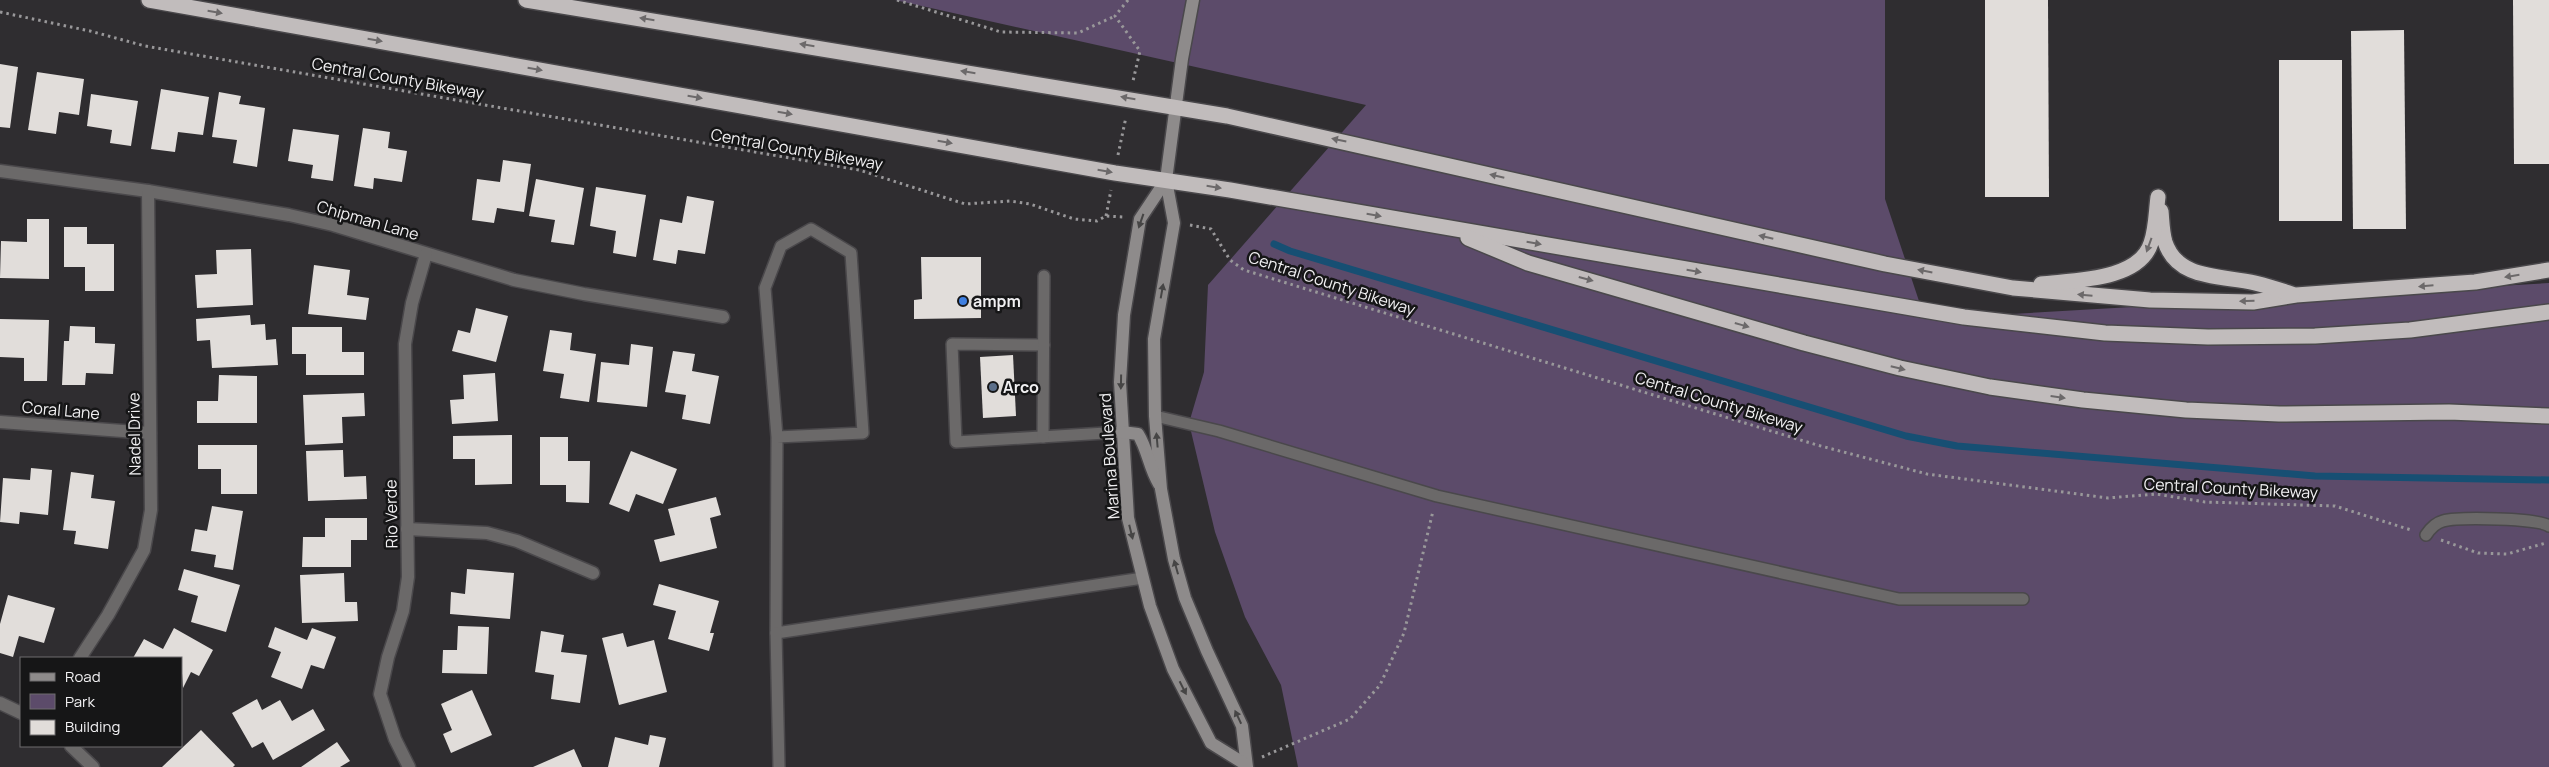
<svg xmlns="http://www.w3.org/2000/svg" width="2549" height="767" font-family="Manrope,sans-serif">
<rect width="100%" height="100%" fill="#2f2d30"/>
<polygon fill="#5c4b6a" points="895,0 1885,0 1885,199 1925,319 2549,283 2549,767 1298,767 1281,685 1245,617 1215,532 1189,423 1204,372 1208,285 1366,105"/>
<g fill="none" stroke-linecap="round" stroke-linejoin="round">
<polyline stroke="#174f73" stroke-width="7" points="1274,244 1290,251 1906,436 1957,446 2315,476 2549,480"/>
</g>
<g fill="#e1ddda">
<polygon points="1985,0 2048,0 2049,197 1985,197"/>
<polygon points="2513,0 2549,0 2549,164 2514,164"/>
<polygon points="2404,30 2406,229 2353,229 2351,31"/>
<rect x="2279" y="60" width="63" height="161"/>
<polygon points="0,64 18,67 10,128 0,127"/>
<polygon points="37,72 84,79 79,115 59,112 56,134 28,130"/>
<polygon points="161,89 209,97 203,135 178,132 175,152 151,149"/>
<polygon points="219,92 241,96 239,104 265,108 257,167 233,163 237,140 212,137"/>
<polygon points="91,94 138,101 131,146 110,143 112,130 87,126"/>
<polygon points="363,128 390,132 388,148 407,151 402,182 374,178 373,189 354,186"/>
<polygon points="293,129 339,135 333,181 311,178 313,165 288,161"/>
<polygon points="503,160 531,164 524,212 497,208 494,223 472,220 477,179 500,182"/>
<polygon points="536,179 584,188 574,245 551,242 555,220 529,216"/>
<polygon points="596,187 646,195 636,257 613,253 616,231 590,226"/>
<polygon points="687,196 714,201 705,254 678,250 676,264 653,260 660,219 682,223"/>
<polygon points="27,219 49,219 49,279 0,278 1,241 27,242"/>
<polygon points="64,227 87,227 87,244 114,244 114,291 85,291 85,267 64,267"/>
<polygon points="251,249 253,305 197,308 195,275 217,274 216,250"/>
<polygon points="921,257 981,257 981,318 914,319 914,300 922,299"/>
<polygon points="314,265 350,270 347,295 369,298 366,320 308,314"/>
<polygon points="476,308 508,316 496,362 452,351 458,330 470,333"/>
<polygon points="250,315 251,325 265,324 266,340 276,339 278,365 212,368 210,340 197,341 196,319"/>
<polygon points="0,319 49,320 47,381 24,381 24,358 0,357"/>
<polygon points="70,326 95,327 95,343 115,344 113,374 86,373 85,385 62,385 64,341 69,341"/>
<polygon points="292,327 342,327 342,352 364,352 364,375 306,375 306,354 292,354"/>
<polygon points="550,330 572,333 570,350 596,354 589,402 560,398 564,374 543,371"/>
<polygon points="631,344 653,347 647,407 597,402 601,362 629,365"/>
<polygon points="673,351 695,354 692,371 719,376 710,424 682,419 686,395 665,392"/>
<polygon points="1013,355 1016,416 983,418 980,357"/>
<polygon points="495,373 498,421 452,424 450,400 464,399 463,375"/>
<polygon points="219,375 257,376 257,423 197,423 197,401 218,401"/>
<polygon points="364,393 365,416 342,417 343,443 305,445 303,395"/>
<polygon points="512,435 512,484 475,485 475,459 453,459 453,436"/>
<polygon points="540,437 568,437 568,461 590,461 589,503 566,502 566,485 540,485"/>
<polygon points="198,445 257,445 257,494 221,494 221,469 198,469"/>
<polygon points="343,450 344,477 366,476 367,499 308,501 306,451"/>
<polygon points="631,451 677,469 663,504 636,494 629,512 609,504"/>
<polygon points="31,468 52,470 48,515 20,512 19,524 0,522 3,478 30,480"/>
<polygon points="71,472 94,475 91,498 115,501 108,549 74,544 76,531 63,530"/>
<polygon points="716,497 721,515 710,518 717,548 660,562 654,540 675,535 668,509"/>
<polygon points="212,506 243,511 233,570 214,567 216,555 191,551 195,529 207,531"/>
<polygon points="325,518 367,518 367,540 351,540 351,567 302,567 303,537 325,537"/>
<polygon points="184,569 240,585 226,632 191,622 198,596 178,590"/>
<polygon points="467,569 514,573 510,619 450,614 451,592 465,594"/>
<polygon points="344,573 345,602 357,602 358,621 302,623 300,575"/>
<polygon points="659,584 719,601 710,633 714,633 709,651 668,639 676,611 653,605"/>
<polygon points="8,595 55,608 44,643 19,636 13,657 0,653 0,624"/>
<polygon points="458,626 489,627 487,674 442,673 443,650 457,650"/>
<polygon points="275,627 307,640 312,628 336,637 324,669 311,665 302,689 271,677 281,652 268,647"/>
<polygon points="174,628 213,650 199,676 191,672 183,688 181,658 133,658 144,639 163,649"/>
<polygon points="541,631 564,635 561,652 587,655 580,703 551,699 554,675 535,672"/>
<polygon points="623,633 627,647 654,640 667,692 619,705 602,638"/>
<polygon points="472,690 492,735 451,753 443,734 452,730 441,704"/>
<polygon points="257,699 262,710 280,700 292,721 313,709 325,730 273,760 263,742 252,748 232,713"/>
<polygon points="201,730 235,765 233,767 162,767"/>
<polygon points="650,735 666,738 659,767 608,767 615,737 648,745"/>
<polygon points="337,742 350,761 340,767 301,767"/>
<polygon points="574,749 582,767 533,767"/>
</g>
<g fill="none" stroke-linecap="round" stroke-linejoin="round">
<defs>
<g id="lane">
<polyline points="1044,345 952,344 956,442 1122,432"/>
<polyline points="1155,416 1219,431 1437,496 1899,599 2023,599"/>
<polyline points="777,437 765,288 781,246 811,229 851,253 863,433 777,437 776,633 1143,578"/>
<polyline points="1043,437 1044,276"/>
<path d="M2426,535C2430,529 2435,523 2443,521C2458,517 2539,518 2549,526"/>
<polyline points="776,633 779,767"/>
</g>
<g id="street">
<polyline points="0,171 148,191 289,215 333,225 514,280 584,294 723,317"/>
<polyline points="0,422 150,433"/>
<polyline points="407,529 487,533 517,541 593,573"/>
<polyline points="80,658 108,615 144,550 151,510 148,191"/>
<polyline points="0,703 21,713"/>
<polyline points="71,746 93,767"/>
<polyline points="409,767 395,739 380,694 388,657 403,611 408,577 405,344 412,303 426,254"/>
</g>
<g id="secondary">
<polyline points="1193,0 1182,59 1166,180 1174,223 1154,339 1155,416 1161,489 1174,559 1185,598 1207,651 1242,726 1247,767"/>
<polyline points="1166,180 1140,219 1124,315 1120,382 1128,518 1150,606 1173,669 1211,743 1245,764"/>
<path d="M1122,432L1138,434C1148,450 1149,468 1159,484"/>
</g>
<g id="highway">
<polyline points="149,0 1115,173 1230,190 1964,317 2105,333 2208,337 2315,336 2410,330 2549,312"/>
<polyline points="526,0 1227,116 1885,264 2013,288 2150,300 2253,302 2296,295 2475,282 2549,270"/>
<path d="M2161,211C2162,221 2162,232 2165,242C2178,281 2223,275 2255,283C2267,286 2280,290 2292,294"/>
<polyline points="1468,238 1528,263 1804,343 1900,368 1990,387 2083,400 2186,410 2279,414 2449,412 2549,416"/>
<path d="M2041,284C2073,280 2139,281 2151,243C2156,229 2156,212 2158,197"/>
</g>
</defs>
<use href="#lane" stroke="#4a484b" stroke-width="14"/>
<use href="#street" stroke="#4a484b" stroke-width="15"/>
<use href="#secondary" stroke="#4a484b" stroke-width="15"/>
<use href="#highway" stroke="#4a484b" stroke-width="18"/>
<g stroke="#99989a" stroke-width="3" stroke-dasharray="2.5 4" stroke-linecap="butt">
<polyline points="897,0 1001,32 1078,33 1115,16"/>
<polyline points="1128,0 1115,16 1140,51 1133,81"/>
<polyline points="0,12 90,31 145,46 859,170 965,204 1010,201 1030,204 1074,219 1097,221 1106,216 1124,217"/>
<polyline points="1118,155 1126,117"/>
<polyline points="1106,216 1111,190"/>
<polyline points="1190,225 1211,229 1230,260 1244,270 1817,445 1927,474 2108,498 2156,494 2205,502 2335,506 2411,530"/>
<polyline points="2441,540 2478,553 2507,554 2546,543"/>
<polyline points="1262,757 1350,719 1380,685 1404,633 1433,511"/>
</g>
<use href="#lane" stroke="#6b6969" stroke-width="11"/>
<use href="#street" stroke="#6b6969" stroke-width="12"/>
<use href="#secondary" stroke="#8e8b8b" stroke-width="12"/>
<use href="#highway" stroke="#c1bcbc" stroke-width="15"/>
</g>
<defs><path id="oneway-solid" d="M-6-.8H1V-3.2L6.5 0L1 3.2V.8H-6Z" transform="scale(1.25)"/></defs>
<g fill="#6c696a">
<use href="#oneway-solid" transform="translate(215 12) rotate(10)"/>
<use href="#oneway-solid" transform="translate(647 19) rotate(-171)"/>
<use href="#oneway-solid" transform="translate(375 40) rotate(10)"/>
<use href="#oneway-solid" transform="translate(807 45) rotate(-171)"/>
<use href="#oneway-solid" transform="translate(535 69) rotate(10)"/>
<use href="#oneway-solid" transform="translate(968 72) rotate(-171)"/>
<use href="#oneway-solid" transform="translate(695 97) rotate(10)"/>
<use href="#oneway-solid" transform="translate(1128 98) rotate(-170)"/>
<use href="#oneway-solid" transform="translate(785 113) rotate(10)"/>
<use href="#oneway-solid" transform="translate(1339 140) rotate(-168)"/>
<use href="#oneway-solid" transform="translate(945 142) rotate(10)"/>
<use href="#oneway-solid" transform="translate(1105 171) rotate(10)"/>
<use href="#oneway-solid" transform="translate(1497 176) rotate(-167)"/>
<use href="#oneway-solid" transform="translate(1214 187) rotate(9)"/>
<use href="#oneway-solid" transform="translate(1374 215) rotate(10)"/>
<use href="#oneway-solid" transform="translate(1766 237) rotate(-167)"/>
<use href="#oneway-solid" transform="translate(1534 243) rotate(10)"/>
<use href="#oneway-solid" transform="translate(2149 245) rotate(110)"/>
<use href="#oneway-solid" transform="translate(1694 271) rotate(10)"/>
<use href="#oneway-solid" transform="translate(1925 271) rotate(-169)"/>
<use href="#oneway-solid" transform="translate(2512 276) rotate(171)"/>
<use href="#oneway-solid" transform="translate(1586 279) rotate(15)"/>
<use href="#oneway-solid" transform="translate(2426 286) rotate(175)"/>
<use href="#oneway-solid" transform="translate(2085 295) rotate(-175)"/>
<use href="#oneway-solid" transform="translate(2247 301) rotate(179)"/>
<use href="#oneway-solid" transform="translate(1742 325) rotate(16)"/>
<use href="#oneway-solid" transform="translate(1898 368) rotate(14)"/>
<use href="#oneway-solid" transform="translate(2058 397) rotate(8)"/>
</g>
<g fill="#464545">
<use href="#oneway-solid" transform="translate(1141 221) rotate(109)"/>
<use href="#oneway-solid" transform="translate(1162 291) rotate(-80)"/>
<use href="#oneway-solid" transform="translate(1121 382) rotate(91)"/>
<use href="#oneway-solid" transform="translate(1157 440) rotate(-95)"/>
<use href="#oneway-solid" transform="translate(1131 532) rotate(76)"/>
<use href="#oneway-solid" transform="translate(1176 567) rotate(-106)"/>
<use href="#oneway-solid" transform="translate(1183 688) rotate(63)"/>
<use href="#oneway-solid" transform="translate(1238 717) rotate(-115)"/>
</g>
<circle fill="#3f7fe0" stroke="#161617" stroke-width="2" cx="963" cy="301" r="5"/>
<circle fill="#5c6f8a" stroke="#161617" stroke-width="2" cx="993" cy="387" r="5"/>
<g text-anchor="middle" stroke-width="5" stroke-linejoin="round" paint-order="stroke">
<g font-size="16" fill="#f1f0f2" stroke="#161617">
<text transform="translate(398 78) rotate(10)" y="6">Central County Bikeway</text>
<text transform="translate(797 149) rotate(10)" y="6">Central County Bikeway</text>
<text transform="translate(368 220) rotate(16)" y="6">Chipman Lane</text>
<text transform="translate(1332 283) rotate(18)" y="6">Central County Bikeway</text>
<text transform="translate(1719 402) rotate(17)" y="6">Central County Bikeway</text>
<text transform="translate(61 410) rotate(5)" y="6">Coral Lane</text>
<text transform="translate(134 434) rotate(-91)" y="6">Nadel Drive</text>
<text transform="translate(1109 456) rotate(-94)" y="6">Marina Boulevard</text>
<text transform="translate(2231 488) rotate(3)" y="6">Central County Bikeway</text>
<text transform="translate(391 514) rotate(-91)" y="6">Rio Verde</text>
</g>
<g font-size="16" font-weight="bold" fill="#f1f0f2" stroke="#161617" text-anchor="start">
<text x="973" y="307">ampm</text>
<text x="1003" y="393">Arco</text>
</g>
</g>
<rect x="20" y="657" width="162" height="90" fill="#161617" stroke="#6e6d6f"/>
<rect x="30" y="673" width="25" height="8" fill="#8e8b8b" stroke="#6e6d6f"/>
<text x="65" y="682" font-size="15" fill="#f1f0f2">Road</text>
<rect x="30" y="694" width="25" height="15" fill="#5c4b6a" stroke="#6e6d6f"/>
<text x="65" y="707" font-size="15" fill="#f1f0f2">Park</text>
<rect x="30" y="720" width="25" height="15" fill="#e1ddda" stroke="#6e6d6f"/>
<text x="65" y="732" font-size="15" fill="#f1f0f2">Building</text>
</svg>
